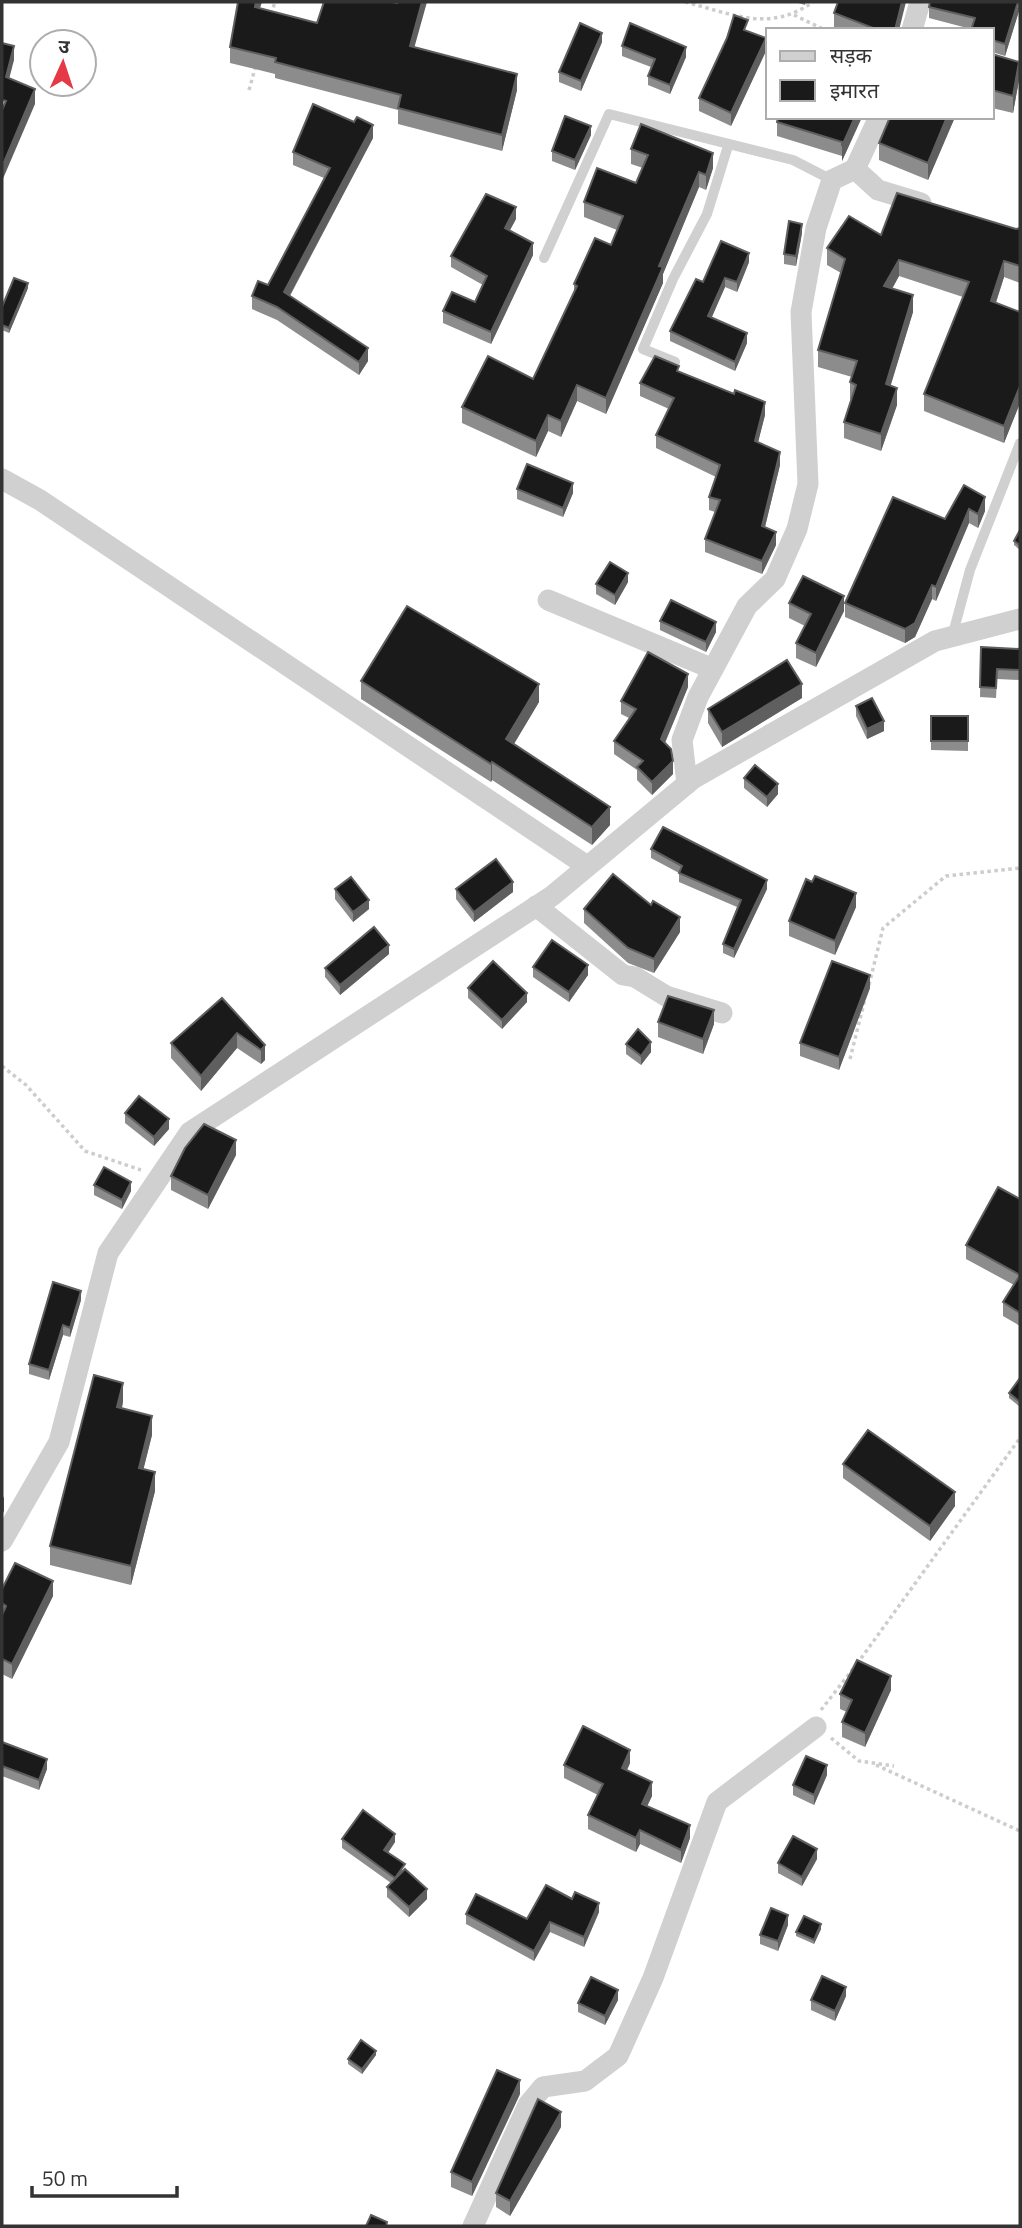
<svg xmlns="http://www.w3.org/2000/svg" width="1022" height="2228" font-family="'Titillium Web','Noto Sans Devanagari',sans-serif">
<rect width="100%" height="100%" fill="#fff"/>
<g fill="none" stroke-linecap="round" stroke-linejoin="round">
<g stroke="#cdcdcd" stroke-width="3.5" stroke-dasharray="3.5 3.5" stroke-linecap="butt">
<path d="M685,2C733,14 769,33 813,2"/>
<polyline points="271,14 275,2"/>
<polyline points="794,15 825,30"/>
<polyline points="249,90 256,65"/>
<polyline points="869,985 883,928 946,876 1020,868"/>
<polyline points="850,1059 865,999"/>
<polyline points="2,1066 26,1085 85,1151 141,1170"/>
<polyline points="857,1664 1020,1438"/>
<polyline points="821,1710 853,1669"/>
<polyline points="831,1738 859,1761 894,1766"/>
<polyline points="876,1765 1020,1831"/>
</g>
<g stroke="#d0d0d0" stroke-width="10">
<polyline points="544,258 609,114 793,160 832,180"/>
<polyline points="675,362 643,349 673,279 707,214 728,146"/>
<polyline points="952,637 970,570 1020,443"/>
</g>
<g stroke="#d0d0d0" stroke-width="21">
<polyline points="912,30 920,2"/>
<polyline points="879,117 855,169 878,190 921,203"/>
<polyline points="2,479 40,500 587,866"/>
<polyline points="548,600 713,669"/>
<polyline points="687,784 682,740 698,697 747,606 775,579 797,529 808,484 801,312 816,228 832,180 855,169"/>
<polyline points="536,906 623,975 635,977 666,996 722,1013"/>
<polyline points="2,1541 59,1442 108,1253 190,1132 552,896 694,778 935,641 1020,619"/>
<polyline points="473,2226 528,2105 543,2087 585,2081 618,2056 653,1978 717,1802 816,1727"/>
</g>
</g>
<g fill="#8c8c8c">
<polygon points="323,2 392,2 414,47 517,90 502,151 398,124 398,110 275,78 275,74 230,63 230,47 260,8 317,23"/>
<polygon points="795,2 806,2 805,5"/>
<polygon points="929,7 1019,11 1005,56 992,52 992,30 971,29 929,18"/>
<polygon points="834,13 899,30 840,30 834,28"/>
<polygon points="602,42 581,91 559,82 559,72"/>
<polygon points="622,46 686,57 670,94 648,85 648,76 651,67 622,56"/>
<polygon points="766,51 731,126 699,111 699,98"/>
<polygon points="992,54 1019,80 1013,113 992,108"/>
<polygon points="778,117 862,117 842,161 842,156 777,136 777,122"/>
<polygon points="890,117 955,117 928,180 879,160 879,143"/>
<polygon points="591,135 575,170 552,161 552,151"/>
<polygon points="373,138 290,296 368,361 359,375 277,320 252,309 252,296 268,285 324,178 293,165 293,152"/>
<polygon points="631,149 713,168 706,190 699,187 663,274 663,283 606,414 577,401 561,437 548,431 536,457 462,423 462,407 533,379 574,292 574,284 611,245 617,230 584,217 584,202 636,183 643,168 631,164"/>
<polygon points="516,219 510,230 533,255 491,344 443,323 443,311 475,302 483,285 451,267 451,256"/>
<polygon points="1020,228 1020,283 1004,277 996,303 1020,312 1020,403 1004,443 924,411 924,394 963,297 899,276 892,289 913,312 890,386 897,405 881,451 844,438 844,422 851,400 850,399 850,382 852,377 818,367 818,350 841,273 827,265 827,248 881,235"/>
<polygon points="802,233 796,266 784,264 784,254"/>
<polygon points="749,262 737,292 725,287 711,318 747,343 735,371 670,341 670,331 703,282"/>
<polygon points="28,288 9,333 2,330 2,307"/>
<polygon points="679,372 765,415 758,442 780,465 765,527 776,545 762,574 705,552 705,539 715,512 709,510 709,497 716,477 656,448 656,435 669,409 640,396 640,383"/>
<polygon points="964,485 985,511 978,528 969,523 936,601 932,599 915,637 905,643 845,617 845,603 945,519"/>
<polygon points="517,489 573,493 563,517 517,499"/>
<polygon points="1020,530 1020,550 1014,545 1014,541"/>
<polygon points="628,582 615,605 596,594 596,584"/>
<polygon points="789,603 844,611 816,667 796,658 796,643 805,626 789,618"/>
<polygon points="660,621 716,632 706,652 660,630"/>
<polygon points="981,647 1020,649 1020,680 997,679 996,698 980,697"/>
<polygon points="361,681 539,702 514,744 610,825 592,845 492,780 491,782 361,699"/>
<polygon points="688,687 665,743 673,774 652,795 637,780 637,770 614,754 614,741 629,718 621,714 621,701"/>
<polygon points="802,698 722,747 708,723 708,709"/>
<polygon points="856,706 884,731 867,739 856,716"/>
<polygon points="931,716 968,716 968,751 931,750"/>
<polygon points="744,778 778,794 767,807 744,788"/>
<polygon points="651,849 767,889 734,958 723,953 723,944 737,907 679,882 679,873 651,858"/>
<polygon points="812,882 856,907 835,955 789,936 789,921"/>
<polygon points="335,889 369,909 353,922 335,899"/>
<polygon points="456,889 513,892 474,922 456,899"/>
<polygon points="584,909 680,932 654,973 628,963 584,923"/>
<polygon points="389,954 340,995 325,977 325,968"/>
<polygon points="533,967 588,975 569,1002 533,977"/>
<polygon points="468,988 527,1002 502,1029 468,998"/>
<polygon points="870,988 839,1070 800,1056 800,1043"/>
<polygon points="222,998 265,1045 265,1060 261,1064 237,1048 201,1091 171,1058 171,1043"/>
<polygon points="658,1022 714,1024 703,1054 658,1037"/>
<polygon points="626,1044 651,1052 641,1065 626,1054"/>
<polygon points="125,1113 169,1129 154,1146 125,1123"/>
<polygon points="236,1155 208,1209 171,1190 171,1176"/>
<polygon points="94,1185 131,1191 122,1209 94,1195"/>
<polygon points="1020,1199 1020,1326 1003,1316 1003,1302 1014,1285 966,1259 966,1245"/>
<polygon points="81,1300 70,1337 63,1335 49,1380 29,1374 29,1364"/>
<polygon points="1020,1378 1020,1407 1009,1398 1009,1393"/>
<polygon points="123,1402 122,1409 152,1435 143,1470 155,1491 131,1585 50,1565 50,1546"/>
<polygon points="843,1464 955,1506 930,1541 843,1478"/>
<polygon points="2,1589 53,1596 12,1679 2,1674"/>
<polygon points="891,1690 865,1747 842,1737 842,1722 847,1712 840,1709 840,1694"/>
<polygon points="2,1742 47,1769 39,1790 2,1776"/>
<polygon points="630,1763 627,1770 652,1796 647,1806 690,1838 681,1863 640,1844 636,1852 588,1829 588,1815 598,1795 564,1778 564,1765"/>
<polygon points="827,1775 814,1805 793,1795 793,1785"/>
<polygon points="342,1839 395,1842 388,1853 427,1899 409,1917 387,1897 387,1887 391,1883 342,1848"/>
<polygon points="817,1859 802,1886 778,1873 778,1863"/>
<polygon points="599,1912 584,1947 550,1932 534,1961 466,1924 466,1914 527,1919"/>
<polygon points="788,1925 778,1951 760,1944 760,1935"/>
<polygon points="821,1929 814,1944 796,1936 796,1932"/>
<polygon points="846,1996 835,2021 811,2010 811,2000"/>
<polygon points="618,2000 605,2025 578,2012 578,2003"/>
<polygon points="376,2055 362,2074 348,2064 348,2059"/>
<polygon points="520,2094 472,2196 451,2187 451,2172"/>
<polygon points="561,2127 510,2216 496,2207 496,2193"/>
</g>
<g fill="#5f5f5f">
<polygon points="256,2 262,2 255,23 255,7"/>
<polygon points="422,2 427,2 410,63 410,46"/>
<polygon points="902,2 906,2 899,30 895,30"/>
<polygon points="1019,2 1019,11 1005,56 1005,44"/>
<polygon points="602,33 602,42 581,91 581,81"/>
<polygon points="766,38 766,51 731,126 731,113"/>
<polygon points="14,46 14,60 6,91 6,77"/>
<polygon points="686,47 686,57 670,94 670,85"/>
<polygon points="1019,62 1019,80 1013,113 1013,96"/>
<polygon points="517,74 517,90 502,151 502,135"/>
<polygon points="35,89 35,104 2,181 2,167"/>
<polygon points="855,117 862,117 842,161 842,146"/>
<polygon points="947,117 955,117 928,180 928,163"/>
<polygon points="373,125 373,138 284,306 284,292"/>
<polygon points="591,126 591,135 575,170 575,160"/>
<polygon points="713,153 713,168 706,190 706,175"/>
<polygon points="699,172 699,187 663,274 663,283 606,414 606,398 659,266"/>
<polygon points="516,207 516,219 505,239 505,228"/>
<polygon points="802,224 802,233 796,266 796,256"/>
<polygon points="533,243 533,255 491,344 491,332"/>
<polygon points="749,253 749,262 737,292 737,282"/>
<polygon points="899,260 899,276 884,303 884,286"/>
<polygon points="1004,261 1004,277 991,317 991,301"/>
<polygon points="725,278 725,287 708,326 708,316"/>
<polygon points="28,283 28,288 9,333 9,328"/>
<polygon points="913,295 913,312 886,401 886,384"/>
<polygon points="747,333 747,343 735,371 735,362"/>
<polygon points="368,348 368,361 359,375 359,362"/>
<polygon points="577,385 577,401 561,437 561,421"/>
<polygon points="1020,386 1020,403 1004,443 1004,426"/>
<polygon points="897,388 897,405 881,451 881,434"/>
<polygon points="765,402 765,415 755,454 755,441"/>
<polygon points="548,415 548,431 536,457 536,441"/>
<polygon points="780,452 780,465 762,539 762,526"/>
<polygon points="573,483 573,493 563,517 563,508"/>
<polygon points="985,497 985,511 978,528 978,514"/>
<polygon points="969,509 969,523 936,601 936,587"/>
<polygon points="776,532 776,545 762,574 762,561"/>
<polygon points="628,573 628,582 615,605 615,595"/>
<polygon points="932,585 932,599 915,637 905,643 905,629"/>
<polygon points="844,596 844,611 816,667 816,653"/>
<polygon points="716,622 716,632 706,652 706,642"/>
<polygon points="688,674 688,687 661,752 661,739"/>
<polygon points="539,684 539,702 506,757 506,739"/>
<polygon points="802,684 802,698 722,747 722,732"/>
<polygon points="884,721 884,731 867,739 867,729"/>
<polygon points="673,761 673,774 652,795 652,782"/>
<polygon points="492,762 492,780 491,782 491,764"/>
<polygon points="778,784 778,794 767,807 767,797"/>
<polygon points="610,807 610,825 592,845 592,827"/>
<polygon points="767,880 767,889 734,958 734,949"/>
<polygon points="513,882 513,892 474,922 474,912"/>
<polygon points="856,893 856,907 835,955 835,941"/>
<polygon points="369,900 369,909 353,922 353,912"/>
<polygon points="680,917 680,932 654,973 654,959"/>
<polygon points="389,945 389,954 340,995 340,985"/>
<polygon points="588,965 588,975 569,1002 569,992"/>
<polygon points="870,975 870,988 839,1070 839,1057"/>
<polygon points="527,993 527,1002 502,1029 502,1020"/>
<polygon points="714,1010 714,1024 703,1054 703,1039"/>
<polygon points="237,1033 237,1048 201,1091 201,1076"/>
<polygon points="651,1042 651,1052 641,1065 641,1056"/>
<polygon points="265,1045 265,1060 261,1064 261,1050"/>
<polygon points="169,1119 169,1129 154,1146 154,1137"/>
<polygon points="236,1140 236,1155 208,1209 208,1195"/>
<polygon points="131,1182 131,1191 122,1209 122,1200"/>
<polygon points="81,1291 81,1300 70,1337 70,1328"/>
<polygon points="63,1325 63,1335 49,1380 49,1370"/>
<polygon points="123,1383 123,1402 117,1426 117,1407"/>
<polygon points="152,1416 152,1435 139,1487 139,1468"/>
<polygon points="155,1472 155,1491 131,1585 131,1566"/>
<polygon points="955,1492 955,1506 930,1541 930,1526"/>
<polygon points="4,1496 4,1511 2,1515 2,1501"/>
<polygon points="53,1581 53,1596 12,1679 12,1664"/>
<polygon points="891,1676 891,1690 865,1747 865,1733"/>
<polygon points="630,1750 630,1763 622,1781 622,1768"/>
<polygon points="47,1759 47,1769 39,1790 39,1780"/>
<polygon points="827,1765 827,1775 814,1805 814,1795"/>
<polygon points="652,1782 652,1796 642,1817 642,1804"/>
<polygon points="690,1825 690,1838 681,1863 681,1850"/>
<polygon points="640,1830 640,1844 636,1852 636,1838"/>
<polygon points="395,1834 395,1842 384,1858 384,1850"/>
<polygon points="817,1849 817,1859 802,1886 802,1877"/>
<polygon points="427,1889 427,1899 409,1917 409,1907"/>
<polygon points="599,1903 599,1912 584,1947 584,1937"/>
<polygon points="788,1915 788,1925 778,1951 778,1941"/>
<polygon points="550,1922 550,1932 534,1961 534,1951"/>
<polygon points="821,1924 821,1929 814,1944 814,1940"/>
<polygon points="846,1987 846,1996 835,2021 835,2011"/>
<polygon points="618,1990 618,2000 605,2025 605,2016"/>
<polygon points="376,2051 376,2055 362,2074 362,2069"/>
<polygon points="520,2080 520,2094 472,2196 472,2182"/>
<polygon points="561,2112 561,2127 510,2216 510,2201"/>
</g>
<g fill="#1a1a1a" stroke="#5f5f5f" stroke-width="2">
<polygon points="238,2 256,2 255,7 317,23 324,2 392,2 397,3 397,2 422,2 410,46 517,74 502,135 398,108 401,95 275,62 276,58 230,47"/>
<polygon points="838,2 902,2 895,30 878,30 834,13"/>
<polygon points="930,2 1018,2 1005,44 992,40 992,30 971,30 975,18 929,7"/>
<polygon points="734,15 748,20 744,30 766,38 731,113 699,98 727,38"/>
<polygon points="580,23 602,33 581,81 559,72"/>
<polygon points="630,23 686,47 670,85 648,76 655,59 622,46"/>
<polygon points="2,43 14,46 6,77 35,89 2,167 2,110 6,101 2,100"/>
<polygon points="992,54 1019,62 1013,96 992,90"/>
<polygon points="313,104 354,122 357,117 373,125 284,292 368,348 359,362 277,307 252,296 258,281 268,285 330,168 293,152"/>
<polygon points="565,116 591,126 575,160 552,151"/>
<polygon points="778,117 855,117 842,146 842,142 777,122"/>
<polygon points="890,117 947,117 928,163 879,143"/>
<polygon points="641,124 713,153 706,175 699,172 659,266 663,267 606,398 577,385 561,421 548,415 536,441 462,407 488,356 533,379 577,286 574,284 595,238 611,245 623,216 584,202 597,168 636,183 648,155 631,149"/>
<polygon points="897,193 1016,229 1020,228 1020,266 1004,261 991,301 1020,312 1020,386 1004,426 924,394 969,282 899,260 884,286 913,295 886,384 897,388 881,434 844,422 856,385 850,382 857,361 818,350 845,259 827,248 849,216 881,235"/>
<polygon points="486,194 516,207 505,228 533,243 491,332 443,311 452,292 475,302 487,276 451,256"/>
<polygon points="789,221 802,224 796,256 784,254"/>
<polygon points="721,241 749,253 737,282 725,278 708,316 747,333 735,362 670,331 696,279 703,282"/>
<polygon points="14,278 28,283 9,328 2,325 2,307"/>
<polygon points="655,356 679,366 677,371 734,394 735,390 765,402 755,441 780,452 762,526 776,532 762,561 705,539 720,500 709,497 720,465 656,435 674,398 640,383"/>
<polygon points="527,464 573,483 563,508 517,489"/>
<polygon points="964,485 985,497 978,514 969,509 936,587 932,585 915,623 905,629 845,603 893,497 945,519"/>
<polygon points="1020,530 1020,545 1014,541"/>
<polygon points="610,562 628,573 615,595 596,584"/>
<polygon points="803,576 844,596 816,653 796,643 811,614 789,603"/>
<polygon points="671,600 716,622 706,642 660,621"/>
<polygon points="407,606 539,684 506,739 610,807 592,827 492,762 491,764 361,681"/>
<polygon points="981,647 1020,649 1020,670 997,669 996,688 980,687"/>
<polygon points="648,652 688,674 661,739 671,749 673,761 652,782 637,767 643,761 614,741 636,709 621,701"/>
<polygon points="787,660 802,684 722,732 708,709"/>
<polygon points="872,698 884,721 867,729 856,706"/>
<rect x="931" y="716" width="37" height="25"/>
<polygon points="755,765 778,784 767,797 744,778"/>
<polygon points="663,827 767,880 734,949 723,944 741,900 679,873 682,866 651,849"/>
<polygon points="496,859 513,882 474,912 456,889"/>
<polygon points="613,874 651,905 653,901 680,917 654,959 628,948 584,909"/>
<polygon points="815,876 856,893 835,941 789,921 806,879 812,882"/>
<polygon points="351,877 369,900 353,912 335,889"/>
<polygon points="374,927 389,945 340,985 325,968"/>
<polygon points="552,940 588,965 569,992 533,967"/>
<polygon points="493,961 527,993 502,1020 468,988"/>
<polygon points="832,961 870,975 839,1057 800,1043"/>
<polygon points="668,996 714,1010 703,1039 658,1022"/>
<polygon points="222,998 265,1045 261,1050 237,1033 201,1076 171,1043"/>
<polygon points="638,1029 651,1042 641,1056 626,1044"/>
<polygon points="139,1096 169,1119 154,1137 125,1113"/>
<polygon points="204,1124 236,1140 208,1195 171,1176 185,1148"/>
<polygon points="104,1167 131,1182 122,1200 94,1185"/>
<polygon points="998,1187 1020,1199 1020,1313 1003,1302 1020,1275 966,1245"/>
<polygon points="53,1282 81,1291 70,1328 63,1325 49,1370 29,1364"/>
<polygon points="94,1375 123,1383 117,1407 152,1416 139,1468 155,1472 131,1566 50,1546"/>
<polygon points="1020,1378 1020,1402 1009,1393"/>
<polygon points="868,1430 955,1492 930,1526 843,1464"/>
<polygon points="15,1563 53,1581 12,1664 2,1659 2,1615 6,1606 2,1603 2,1589"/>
<polygon points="857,1660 891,1676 865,1733 842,1722 852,1700 840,1694"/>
<polygon points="583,1726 630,1750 622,1768 652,1782 642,1804 690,1825 681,1850 640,1830 636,1838 588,1815 603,1784 564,1765"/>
<polygon points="2,1742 47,1759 39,1780 2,1766"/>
<polygon points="806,1756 827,1765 814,1795 793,1785"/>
<polygon points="363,1810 395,1834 384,1850 405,1864 395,1878 342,1839"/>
<polygon points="793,1836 817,1849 802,1877 778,1863"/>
<polygon points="405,1869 427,1889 409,1907 387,1887"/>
<polygon points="546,1885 572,1899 575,1892 599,1903 584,1937 550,1922 534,1951 466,1914 476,1894 527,1919"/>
<polygon points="771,1908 788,1915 778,1941 760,1935"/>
<polygon points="804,1916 821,1924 814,1940 796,1932"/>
<polygon points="822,1976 846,1987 835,2011 811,2000"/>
<polygon points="591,1977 618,1990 605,2016 578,2003"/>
<polygon points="361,2040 376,2051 362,2069 348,2059"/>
<polygon points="497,2070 520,2080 472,2182 451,2172"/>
<polygon points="538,2099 561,2112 510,2201 496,2193"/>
<polygon points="371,2215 387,2222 386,2226 366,2226"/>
</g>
<rect width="1022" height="2228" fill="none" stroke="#333333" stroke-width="7"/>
<rect x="766" y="28" width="228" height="91" fill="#ffffff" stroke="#adadad" stroke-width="2"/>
<rect x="780" y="51" width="35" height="10" fill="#d0d0d0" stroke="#adadad" stroke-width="2"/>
<text x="830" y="63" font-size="21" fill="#333333">सड़क</text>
<rect x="780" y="80" width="35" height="21" fill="#1a1a1a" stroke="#adadad" stroke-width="2"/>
<text x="830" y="98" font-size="21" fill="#333333">इमारत</text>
<g transform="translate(63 63) rotate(3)"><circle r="33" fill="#ffffff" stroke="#adadad" stroke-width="2"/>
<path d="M0-5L12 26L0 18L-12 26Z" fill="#e63946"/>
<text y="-10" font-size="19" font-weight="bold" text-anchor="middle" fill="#333333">उ</text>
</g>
<path d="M32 2186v10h145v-10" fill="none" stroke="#333333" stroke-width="3.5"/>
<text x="42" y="2186" font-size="21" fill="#333333" stroke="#ffffff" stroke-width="5" paint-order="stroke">50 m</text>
</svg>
